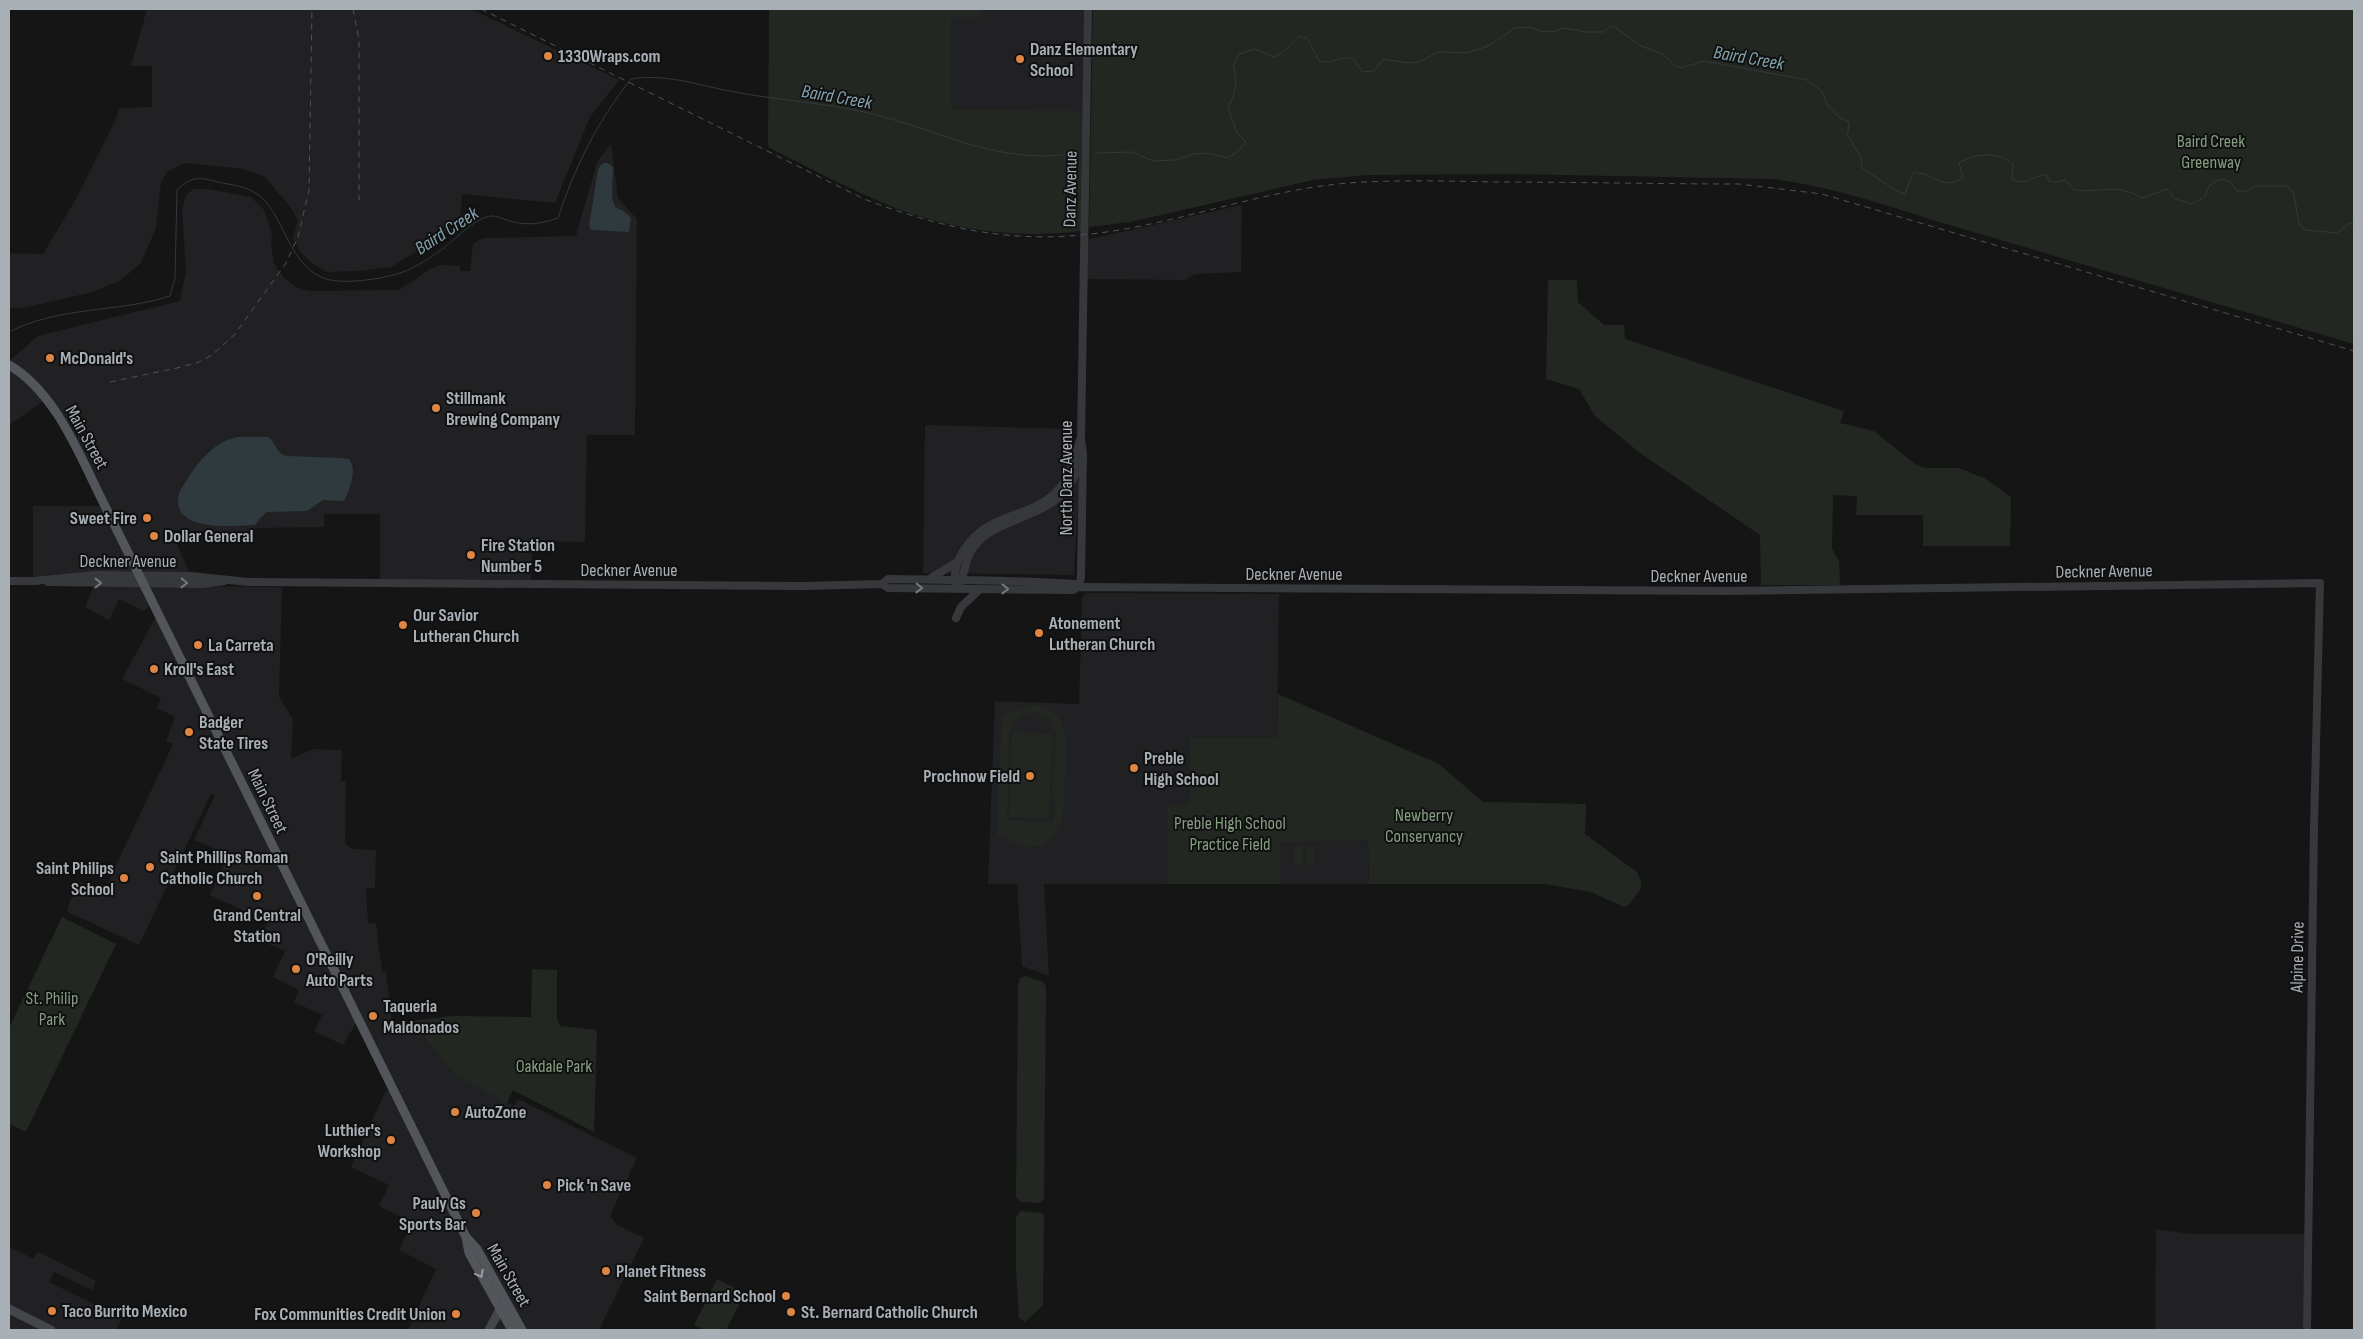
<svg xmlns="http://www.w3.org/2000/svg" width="2363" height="1339" font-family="'Sofia Sans Condensed',sans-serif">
<rect width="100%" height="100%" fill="#151516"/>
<g fill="#212123">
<polygon points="147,9 471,9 619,80 590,117 555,203 462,194 460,225 391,267 358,271 326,272 312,263 299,251 293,238 298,220 291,208 265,177 244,169 185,163 168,171 161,182 156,228 141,263 121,280 93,292 23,308 9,308 9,253 43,254 77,197 116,119 119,108 152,107 152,66 131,66"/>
<polygon points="981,9 1088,9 1087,118 1045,111 951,109 951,17 980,17"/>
<polygon points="611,143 618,198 637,219 635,435 587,435 585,542 532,541 531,584 380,583 380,514 324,514 324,527 255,528 253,535 171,530 189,572 190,586 282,587 279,697 293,719 291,759 313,749 342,750 341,781 346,781 345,843 352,849 376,850 375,888 366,888 368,923 376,924 382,972 386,972 392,1022 412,1021 456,1077 514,1106 518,1099 637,1158 612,1211 611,1217 616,1224 644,1238 599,1330 408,1330 436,1269 399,1250 412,1222 379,1206 389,1185 351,1167 385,1092 391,1089 357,1021 343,1045 314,1031 322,1015 294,1002 299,990 273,977 285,951 259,940 268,922 210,895 228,855 194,840 215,795 211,794 139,945 68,912 67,909 78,881 103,893 173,744 166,741 175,717 157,708 161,698 122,679 158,613 153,603 144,611 119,599 109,620 85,607 99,573 33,576 33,506 105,506 46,399 9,425 9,361 38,336 180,301 186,271 182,210 186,195 193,189 207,189 251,197 264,210 272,234 271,244 274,263 283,277 296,287 309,291 399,290 430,269 440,265 460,266 460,271 470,271 473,244 483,238 576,236 597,162"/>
<polygon points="1242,205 1241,272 1195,274 1186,280 1084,279 1085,240"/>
<polygon points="925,425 1073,429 1071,444 1079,482 1074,575 923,573"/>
<polygon points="1085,593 1279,594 1276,798 1324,799 1368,843 1369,884 1044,884 1049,976 1022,966 1017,884 988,884 995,701 1079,704 1082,599"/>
<polygon points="2156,1229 2190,1234 2308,1234 2307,1330 2155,1330"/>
<polygon points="11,1247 33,1259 38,1252 96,1281 92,1290 54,1272 49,1282 122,1318 116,1330 9,1330 9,1252"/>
</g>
<g fill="#222821" fill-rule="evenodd">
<path d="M769,9H981L980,17H951V109L1082,111L1081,231C1020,239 952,230 895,208C851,190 810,168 768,147Z"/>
<path d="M1093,9H2354V344L1936,221C1883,204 1831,187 1775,179L1516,174L1366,175L1313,180L1130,222L1089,227Z"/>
<polygon points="1548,280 1577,280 1578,302 1604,325 1624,325 1625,339 1844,411 1840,423 1874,431 1915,464 1924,468 1959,468 1986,479 2011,497 2010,546 1923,546 1923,515 1856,515 1857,496 1833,495 1832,549 1839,562 1840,585 1761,585 1760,535 1640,453 1595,416 1579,389 1546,379"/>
<polygon points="1278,694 1439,764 1483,802 1586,804 1585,834 1637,872 1641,881 1641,888 1629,905 1624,907 1591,892 1545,884 1369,884 1368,843 1366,840 1280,842 1280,884 1167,884 1168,805 1189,805 1190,738 1277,738"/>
<path d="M1037,705C1049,707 1059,714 1063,726C1069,742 1063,796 1063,816C1060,835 1043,851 1023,846C1013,843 1008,837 997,836L1002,715C1014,715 1023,705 1037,705ZM1037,712L1049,718L1057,733L1052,795H1055L1056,781L1054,820L1053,822L1007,820L1009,735L1013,723L1020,717Z"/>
<polygon points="1012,732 1052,734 1049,819 1009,817"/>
<rect x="1294" y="846" width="9" height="19"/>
<rect x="1306" y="846" width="8" height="19"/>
<polygon points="62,917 116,944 26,1132 9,1124 9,1028"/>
<polygon points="532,969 557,970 557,1018 560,1026 597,1030 594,1132 513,1090 507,1103 456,1077 412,1021 452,1016 531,1017"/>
<polygon points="1025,976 1043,982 1046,987 1044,1198 1040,1203 1021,1202 1016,1197 1018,986 1020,978"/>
<polygon points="1020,1211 1043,1213 1044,1217 1043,1305 1025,1322 1019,1318 1016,1270 1016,1218"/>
<polygon points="717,1279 745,1293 726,1330 705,1330 694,1325"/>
</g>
<g fill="#2f3a3e">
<polygon points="603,163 608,163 613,167 612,197 615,207 625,212 631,218 629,232 591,230 589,226 598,169"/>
<path d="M238,437H269C274,442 276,451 283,455C286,457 338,457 349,459C358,470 349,490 344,501L323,500L307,511L267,512L260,518L255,525C234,526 169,533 179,493C192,470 210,442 238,437Z"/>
</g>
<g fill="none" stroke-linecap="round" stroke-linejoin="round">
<g stroke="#2f3a3e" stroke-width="1">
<path d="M1095,153L1132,152L1153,161L1175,160L1193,154L1207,153L1228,158L1237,152L1246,142L1237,133L1228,107C1236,93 1238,81 1233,66L1239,54L1255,49L1274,57C1285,53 1290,44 1299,36L1307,38L1319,61C1331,65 1342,55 1354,59L1362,72L1374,71L1383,59L1408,63L1419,62L1438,52L1467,53L1488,46L1515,28L1530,27L1544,32L1556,31L1564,28L1586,32H1604L1611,26L1616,28L1641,46L1663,54L1675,66L1681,68L1704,61L1807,80L1822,91L1828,106L1840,118L1848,121L1849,127L1847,134L1861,158L1862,168L1897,191L1905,194L1913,173C1934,171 1943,193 1963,177L1959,163C1975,153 1997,151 2013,164L2012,179C2029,187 2033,174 2047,175L2049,181L2056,182L2065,180L2074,190C2100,193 2119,183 2142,198L2167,189L2175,199L2192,204L2205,197L2209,186L2220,179L2229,181L2237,191H2248L2255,186H2287L2294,194L2299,224L2306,230L2337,233L2350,223L2354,224"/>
<path d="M9,332C59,306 117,313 170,296L175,278L177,190C191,176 200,177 218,182C231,185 246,186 257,194C282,210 287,261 321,277C339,286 384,279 403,272C417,267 433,256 445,247C456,238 478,216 492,216C499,216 507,221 514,222C529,226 544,223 558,218C575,167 597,122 631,79C667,73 700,86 735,92C782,101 831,103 877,115C945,133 1003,166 1076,153"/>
</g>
<g stroke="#36383b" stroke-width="8">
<polyline points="931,578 957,562"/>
<polyline points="9,581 37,581"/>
<path d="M32,581L95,575L191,576L248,582L804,586L882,584L888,579C951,580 1013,580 1075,584L1078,587"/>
<polyline points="48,582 203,584 224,581"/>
<path d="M960,583C968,565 964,555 981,539C990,530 1001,527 1011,522C1045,508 1069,500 1080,462"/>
<polyline points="882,584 888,588 1073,590 1078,587 1727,591 2320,583 2314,826 2307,1330"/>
<path d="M956,584C953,572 957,562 963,551C988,511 1028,520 1056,492C1071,478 1074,459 1080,440"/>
<polyline points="1078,587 1081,578 1083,453 1081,439 1088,9"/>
<polyline points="956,618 961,607 980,589"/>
</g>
<g stroke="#44474a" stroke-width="9">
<polyline points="9,1309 51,1330"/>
<polyline points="489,1330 500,1309 506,1305"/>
</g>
<g stroke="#525559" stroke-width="9">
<path d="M9,365C57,393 81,459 105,506L466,1237L469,1253L512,1330"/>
<polyline points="466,1237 477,1249 522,1330"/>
</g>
<g stroke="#4f5255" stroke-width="1" stroke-dasharray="6 5" stroke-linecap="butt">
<polyline points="353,9 359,40 359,200"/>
<path d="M481,9L864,199C930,224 997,241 1068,236C1169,230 1264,186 1365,182C1408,180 1451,181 1494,182C1576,182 1657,184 1739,184L1822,194L2354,351"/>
<polyline points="110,382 177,368 199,362 212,355 235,334 286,263 298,237 309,190 312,9"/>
</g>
</g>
<defs><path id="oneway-chevron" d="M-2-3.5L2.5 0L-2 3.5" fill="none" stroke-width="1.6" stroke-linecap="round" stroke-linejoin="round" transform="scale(1.25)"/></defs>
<g stroke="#75797e">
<use href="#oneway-chevron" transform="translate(98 583)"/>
<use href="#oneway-chevron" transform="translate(184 583) rotate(1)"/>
<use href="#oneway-chevron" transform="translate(919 588) rotate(1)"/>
<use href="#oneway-chevron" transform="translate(1005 589) rotate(1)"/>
</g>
<use stroke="#979da3" href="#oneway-chevron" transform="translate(480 1274) rotate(62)"/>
<g fill="#df8543" stroke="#101011" stroke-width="2">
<circle cx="548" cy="56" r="5"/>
<circle cx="1020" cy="59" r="5"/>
<circle cx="50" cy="358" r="5"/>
<circle cx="436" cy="408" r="5"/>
<circle cx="147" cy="518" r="5"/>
<circle cx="154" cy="536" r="5"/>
<circle cx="471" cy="555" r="5"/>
<circle cx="403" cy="625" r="5"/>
<circle cx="1039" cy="633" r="5"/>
<circle cx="198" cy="645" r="5"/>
<circle cx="154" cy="669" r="5"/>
<circle cx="189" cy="732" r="5"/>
<circle cx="1134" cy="768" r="5"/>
<circle cx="1030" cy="776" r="5"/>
<circle cx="150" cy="867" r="5"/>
<circle cx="124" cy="878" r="5"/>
<circle cx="257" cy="896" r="5"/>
<circle cx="296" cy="969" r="5"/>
<circle cx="373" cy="1016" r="5"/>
<circle cx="455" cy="1112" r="5"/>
<circle cx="391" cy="1140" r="5"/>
<circle cx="547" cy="1185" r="5"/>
<circle cx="476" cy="1213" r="5"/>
<circle cx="606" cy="1271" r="5"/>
<circle cx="786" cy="1296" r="5"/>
<circle cx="52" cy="1311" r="5"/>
<circle cx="791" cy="1312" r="5"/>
<circle cx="456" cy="1314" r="5"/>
</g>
<g text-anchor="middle" stroke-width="4" stroke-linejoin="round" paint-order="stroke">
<g font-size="18" font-weight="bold" fill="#a8afb5" stroke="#101011" text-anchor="start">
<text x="1030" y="55">Danz Elementary<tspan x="1030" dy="21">School</tspan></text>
<text x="558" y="62">1330Wraps.com</text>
<text x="60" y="364">McDonald's</text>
<text x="446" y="404">Stillmank<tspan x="446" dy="21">Brewing Company</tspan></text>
<text x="137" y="524" text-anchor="end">Sweet Fire</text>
<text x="164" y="542">Dollar General</text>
<text x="481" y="551">Fire Station<tspan x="481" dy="21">Number 5</tspan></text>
<text x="413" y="621">Our Savior<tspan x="413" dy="21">Lutheran Church</tspan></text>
<text x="1049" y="629">Atonement<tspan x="1049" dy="21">Lutheran Church</tspan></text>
<text x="208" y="651">La Carreta</text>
<text x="164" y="675">Kroll's East</text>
<text x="199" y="728">Badger<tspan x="199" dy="21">State Tires</tspan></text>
<text x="1144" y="764">Preble<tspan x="1144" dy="21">High School</tspan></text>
<text x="1020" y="782" text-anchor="end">Prochnow Field</text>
<text x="160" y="863">Saint Phillips Roman<tspan x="160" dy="21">Catholic Church</tspan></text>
<text x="114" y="874" text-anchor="end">Saint Philips<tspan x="114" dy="21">School</tspan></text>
<text x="257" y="921" text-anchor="middle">Grand Central<tspan x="257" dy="21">Station</tspan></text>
<text x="306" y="965">O'Reilly<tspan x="306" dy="21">Auto Parts</tspan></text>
<text x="383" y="1012">Taqueria<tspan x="383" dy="21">Maldonados</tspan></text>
<text x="465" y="1118">AutoZone</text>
<text x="381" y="1136" text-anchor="end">Luthier's<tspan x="381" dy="21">Workshop</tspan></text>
<text x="557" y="1191">Pick 'n Save</text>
<text x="466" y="1209" text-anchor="end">Pauly Gs<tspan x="466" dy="21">Sports Bar</tspan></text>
<text x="616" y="1277">Planet Fitness</text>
<text x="776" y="1302" text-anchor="end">Saint Bernard School</text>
<text x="62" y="1317">Taco Burrito Mexico</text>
<text x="801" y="1318">St. Bernard Catholic Church</text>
<text x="446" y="1320" text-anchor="end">Fox Communities Credit Union</text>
</g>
<g font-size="18" fill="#869e81" stroke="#101011">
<text x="2211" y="147">Baird Creek<tspan x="2211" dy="21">Greenway</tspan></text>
<text x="1424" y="821">Newberry<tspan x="1424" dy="21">Conservancy</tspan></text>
<text x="1230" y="829">Preble High School<tspan x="1230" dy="21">Practice Field</tspan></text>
<text x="52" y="1004">St. Philip<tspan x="52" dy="21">Park</tspan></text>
<text x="554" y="1072">Oakdale Park</text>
</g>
<g font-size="18" fill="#a8afb5" stroke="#101011">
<text transform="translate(1070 189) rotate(-89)" y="6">Danz Avenue</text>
<text transform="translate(87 437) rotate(61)" y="6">Main Street</text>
<text transform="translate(1066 478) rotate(-90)" y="6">North Danz Avenue</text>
<text x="128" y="567">Deckner Avenue</text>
<text x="629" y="576">Deckner Avenue</text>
<text transform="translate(2104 571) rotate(-1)" y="6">Deckner Avenue</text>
<text x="1294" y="580">Deckner Avenue</text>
<text x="1699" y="582">Deckner Avenue</text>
<text transform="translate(268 801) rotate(64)" y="6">Main Street</text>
<text transform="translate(2297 957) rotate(-89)" y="6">Alpine Drive</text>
<text transform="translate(509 1275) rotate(60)" y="6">Main Street</text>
</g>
<g font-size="19" font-style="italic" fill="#82a3ad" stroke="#101011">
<text transform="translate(1749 57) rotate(10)" y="7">Baird Creek</text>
<text transform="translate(837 96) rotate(10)" y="7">Baird Creek</text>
<text transform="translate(446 230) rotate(-33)" y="7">Baird Creek</text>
</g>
</g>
<rect width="2363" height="1339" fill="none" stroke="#a8afb5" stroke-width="20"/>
</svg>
